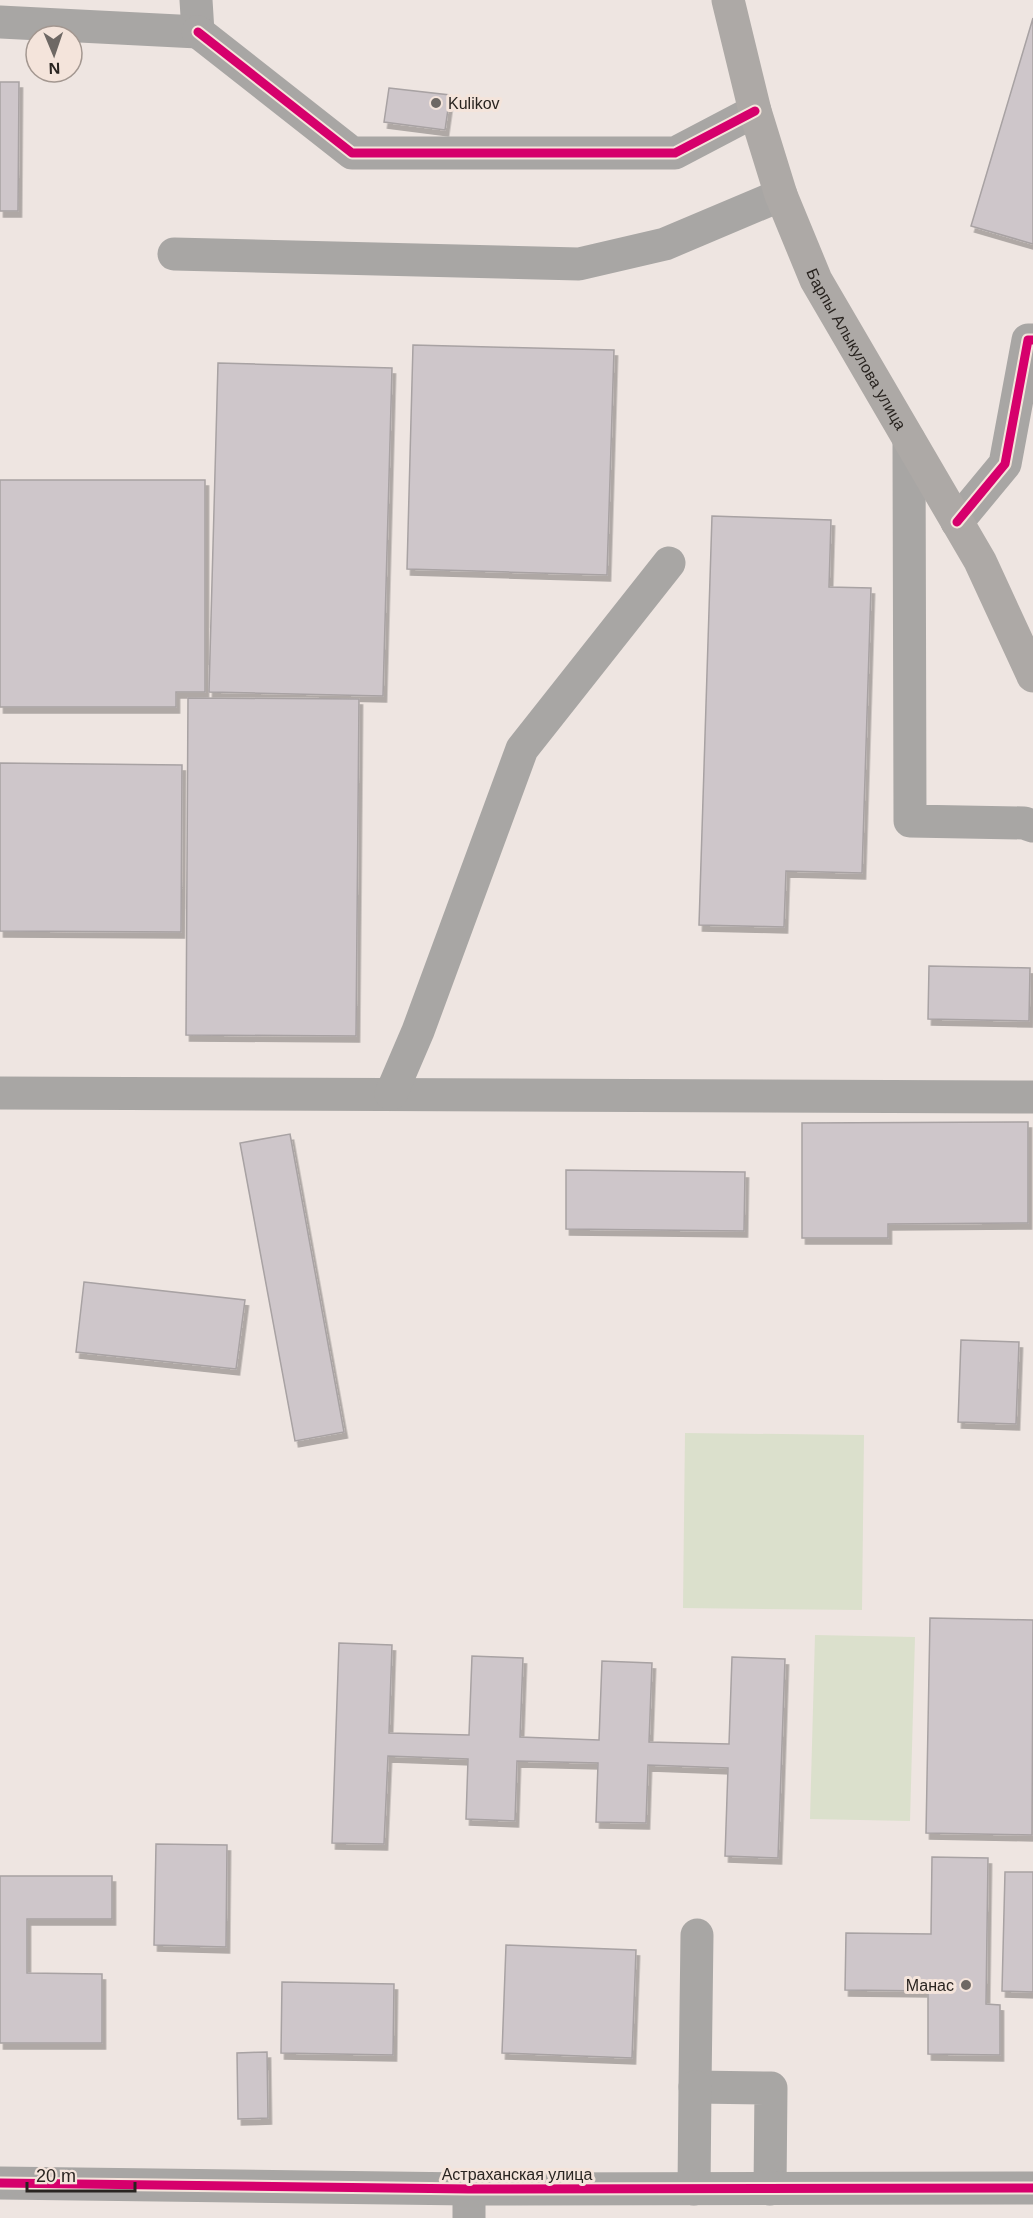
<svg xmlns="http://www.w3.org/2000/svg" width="1033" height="2218" font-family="Arial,sans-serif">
<defs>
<filter id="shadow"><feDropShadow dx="3.5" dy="6" stdDeviation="0" flood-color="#0004"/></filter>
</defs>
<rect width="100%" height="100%" fill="#eee5e1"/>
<g fill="#dbe0cc">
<polygon points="685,1433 864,1435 862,1610 683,1608"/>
<polygon points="815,1635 915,1637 910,1821 810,1819"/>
</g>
<g fill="#cec6ca" stroke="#a8a2a3" stroke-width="1.5" filter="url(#shadow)">
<polygon points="1033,18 1033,244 971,226"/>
<polygon points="0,82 19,82 18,211 0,211"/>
<polygon points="389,88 450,95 445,130 384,122"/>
<polygon points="413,345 614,350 607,575 407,569"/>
<polygon points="218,363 392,368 383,696 209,692"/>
<polygon points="0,480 205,480 205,692 176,692 176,707 0,707"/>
<polygon points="712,516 831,520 829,587 871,588 862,873 786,871 784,927 699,925"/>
<polygon points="188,698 359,699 356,1036 186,1035"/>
<polygon points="0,763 182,765 181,932 0,931"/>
<polygon points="929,966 1030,968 1029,1021 928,1019"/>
<polygon points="1028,1122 1028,1223 888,1224 888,1238 802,1238 802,1123"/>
<polygon points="290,1134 344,1432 295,1441 240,1143"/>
<polygon points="566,1170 745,1172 744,1231 566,1229"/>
<polygon points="84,1282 245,1300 236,1369 76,1352"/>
<polygon points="961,1340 1019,1342 1016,1424 958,1422"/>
<polygon points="930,1618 1033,1620 1032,1835 926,1833"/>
<polygon points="339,1643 392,1645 389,1733 469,1735 472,1656 523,1658 520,1737 599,1740 602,1661 652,1663 649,1742 729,1744 732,1657 785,1659 778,1858 725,1856 728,1768 648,1765 646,1823 596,1822 598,1763 517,1761 515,1821 466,1819 468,1759 388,1756 384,1844 332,1843"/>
<polygon points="156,1844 227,1845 226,1947 154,1945"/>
<polygon points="932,1857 988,1858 986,2004 1000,2005 1000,2055 928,2054 928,1991 845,1990 846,1933 931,1934"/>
<polygon points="1005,1872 1033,1872 1033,1992 1002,1991"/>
<polygon points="0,1876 112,1876 112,1919 27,1919 27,1973 102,1974 102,2043 0,2043"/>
<polygon points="506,1945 636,1950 632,2058 502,2053"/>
<polygon points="282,1982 394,1984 393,2055 281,2053"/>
<polygon points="267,2052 268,2118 238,2119 237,2053"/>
</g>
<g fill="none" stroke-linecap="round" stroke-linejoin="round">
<g stroke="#a8a6a4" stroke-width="33">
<polyline points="196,0 198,32"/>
<polyline points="0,22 198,32"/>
<polyline points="198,32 352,153 675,153 755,111"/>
<polyline points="174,254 579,264 665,244 781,195"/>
<polyline points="909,440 910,821 1024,823 1033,826"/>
<polyline points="957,522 1005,464 1028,340 1033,340"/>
<polyline points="0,1093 1033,1097"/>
<polyline points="391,1094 418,1031 522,749 669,563"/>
<polyline points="697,1935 695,2087 771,2088 770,2189"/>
<polyline points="0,2183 469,2189 1033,2188"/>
<polyline points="469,2189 469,2218"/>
<polyline points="694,2189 695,2087"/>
</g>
<path stroke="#ada9a6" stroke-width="33" id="s1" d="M728,0L755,111L781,195L816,280L980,561L1033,676"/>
<defs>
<g id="cycleway">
<polyline points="198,32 352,153 675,153 755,111"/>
<polyline points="957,522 1005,464 1028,340 1033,340"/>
<polyline points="0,2183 469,2189 1033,2188"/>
</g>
</defs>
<use href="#cycleway" stroke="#f4e4db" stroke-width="13"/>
<use href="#cycleway" stroke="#d6006c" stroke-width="9"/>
</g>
<g fill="#6e6864" stroke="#f4e4db" stroke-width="2">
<circle cx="436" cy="103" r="6"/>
<circle cx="966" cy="1985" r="6"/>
</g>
<g text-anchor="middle" stroke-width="6" stroke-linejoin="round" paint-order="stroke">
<g font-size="16" fill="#292420" stroke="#f4e4db" text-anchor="start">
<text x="448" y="109">Kulikov</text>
<text x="954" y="1991" text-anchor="end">Манас</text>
</g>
<g font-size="16" fill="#292420" stroke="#f4e4db">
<text dy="6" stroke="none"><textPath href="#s1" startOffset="374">Барпы Алыкулова улица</textPath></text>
<text x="517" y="2180">Астраханская улица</text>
</g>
</g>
<g transform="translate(54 54) rotate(178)"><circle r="28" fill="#f4e4db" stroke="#a39790" stroke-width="1.5"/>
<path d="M0-4.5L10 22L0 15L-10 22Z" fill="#6e6864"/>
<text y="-9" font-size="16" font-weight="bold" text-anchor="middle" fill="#292420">N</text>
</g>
<path d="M27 2182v9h108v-9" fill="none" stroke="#292420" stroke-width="3"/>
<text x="36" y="2182" font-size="18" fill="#292420" stroke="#f4e4db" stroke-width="4.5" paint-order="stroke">20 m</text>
</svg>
